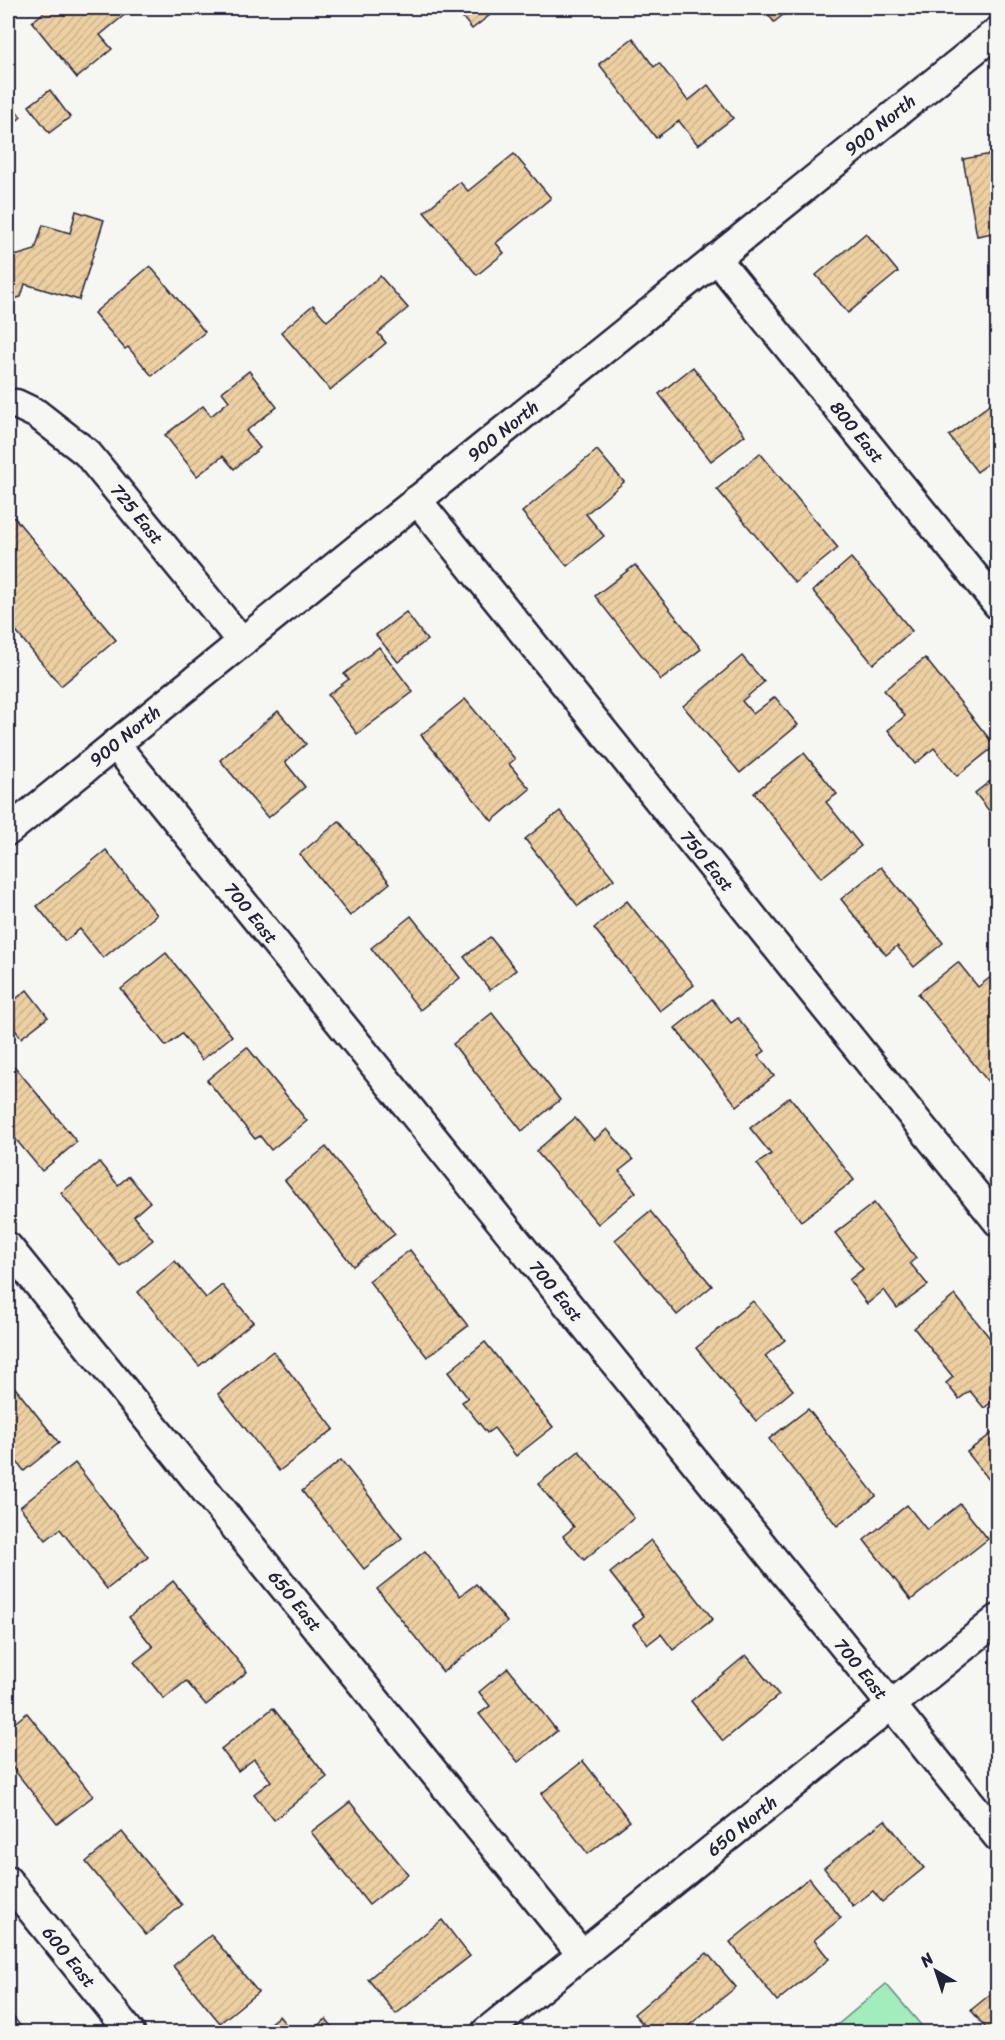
<svg xmlns="http://www.w3.org/2000/svg" width="1005" height="2040" font-family="Sriracha,sans-serif">
<defs>
<pattern id="building-hatch" width="6" height="6" patternUnits="userSpaceOnUse" patternTransform="scale(1.5)"><rect width="6" height="6" fill="#edd0a1"/><path d="M-1 1l2-2M0 6l6-6M5 7l2-2" fill="none" stroke="#cbb28c"/></pattern>
</defs>
<rect width="100%" height="100%" fill="#f6f6f2"/>
<filter id="ink" filterUnits="userSpaceOnUse"><feTurbulence type="fractalNoise" baseFrequency=".0167" numOctaves="2"/><feDisplacementMap in="SourceGraphic" scale="12" xChannelSelector="R" yChannelSelector="G"/><feConvolveMatrix kernelMatrix="1 2 1 2 8 2 1 2 1" color-interpolation-filters="sRGB"/></filter>
<g filter="url(#ink)">
<polygon fill="#a3edbc" stroke="#62887c" stroke-width="1.5" points="886,1984 927,2032 829,2032"/>
<g fill="url(#building-hatch)" stroke="#22223b" stroke-width="1.5">
<polygon points="49,8 133,8 100,35 112,49 77,78 32,22"/>
<polygon points="455,8 499,8 472,29"/>
<polygon points="763,8 792,8 774,22"/>
<polygon points="633,38 654,67 659,63 688,101 708,85 733,118 698,145 679,121 656,138 599,64"/>
<polygon points="50,90 70,117 49,133 29,106"/>
<polygon points="8,100 21,117 8,129"/>
<polygon points="998,153 998,232 977,236 963,159"/>
<polygon points="514,154 551,198 496,243 504,253 477,275 424,212 460,182 468,191"/>
<polygon points="76,211 104,220 79,300 25,284 21,297 8,301 8,258 35,250 43,225 70,233"/>
<polygon points="866,233 898,272 848,313 816,275"/>
<polygon points="150,266 205,332 152,376 128,347 125,349 94,313"/>
<polygon points="380,276 408,308 378,333 386,343 330,390 281,332 313,305 327,321"/>
<polygon points="693,367 745,435 711,461 659,394"/>
<polygon points="249,371 277,407 246,431 260,448 234,469 223,456 197,476 165,435 203,406 211,416 229,401 222,392"/>
<polygon points="998,398 998,456 977,472 949,436"/>
<polygon points="597,450 624,482 586,514 604,536 567,566 522,512"/>
<polygon points="760,453 838,548 795,583 717,489"/>
<polygon points="14,517 116,640 61,686 8,622 8,523"/>
<polygon points="851,558 912,631 873,664 813,591"/>
<polygon points="635,565 701,649 661,680 595,596"/>
<polygon points="406,612 427,640 398,662 376,635"/>
<polygon points="379,647 413,692 357,734 328,695 349,679 344,674"/>
<polygon points="742,656 764,682 742,701 753,714 775,697 798,725 740,773 683,706"/>
<polygon points="925,658 995,746 957,776 934,748 915,764 888,730 905,716 884,690"/>
<polygon points="465,699 515,759 509,764 530,789 492,821 421,735"/>
<polygon points="278,711 306,744 285,762 305,787 268,818 220,760"/>
<polygon points="804,753 837,794 826,802 861,846 821,878 754,793"/>
<polygon points="998,775 998,822 975,793"/>
<polygon points="560,811 614,879 578,906 525,839"/>
<polygon points="339,821 390,883 350,916 300,854"/>
<polygon points="106,850 157,915 103,958 80,929 65,941 37,906"/>
<polygon points="881,867 943,943 914,967 897,946 886,955 841,899"/>
<polygon points="627,901 694,985 660,1011 594,928"/>
<polygon points="411,916 460,978 420,1010 371,948"/>
<polygon points="490,937 516,970 490,990 464,957"/>
<polygon points="166,953 232,1036 202,1060 182,1034 166,1046 121,989"/>
<polygon points="958,962 978,987 992,976 998,983 998,1076 989,1083 918,994"/>
<polygon points="27,990 48,1017 21,1038 8,1020 8,1005"/>
<polygon points="712,999 731,1023 738,1018 765,1051 758,1056 774,1076 737,1106 675,1028"/>
<polygon points="492,1013 560,1100 522,1131 453,1044"/>
<polygon points="247,1047 307,1121 271,1150 260,1136 255,1139 207,1080"/>
<polygon points="15,1067 77,1142 42,1171 8,1130 8,1073"/>
<polygon points="790,1097 854,1180 801,1221 757,1164 771,1154 750,1128"/>
<polygon points="575,1118 594,1140 607,1129 633,1160 619,1171 636,1192 598,1224 536,1151"/>
<polygon points="326,1147 395,1234 353,1266 285,1180"/>
<polygon points="99,1162 118,1185 129,1176 150,1202 134,1216 153,1240 120,1266 61,1193"/>
<polygon points="874,1203 916,1258 910,1263 928,1285 897,1308 884,1290 867,1304 849,1280 863,1269 835,1233"/>
<polygon points="650,1211 712,1286 677,1315 615,1240"/>
<polygon points="410,1250 468,1326 427,1357 369,1281"/>
<polygon points="175,1261 206,1298 222,1285 253,1322 199,1366 138,1292"/>
<polygon points="955,1295 998,1348 998,1397 984,1408 970,1391 959,1399 946,1383 953,1377 914,1328"/>
<polygon points="753,1301 785,1340 765,1356 793,1390 756,1421 696,1348"/>
<polygon points="485,1342 553,1427 516,1456 494,1428 487,1433 462,1402 468,1398 448,1372"/>
<polygon points="273,1351 334,1429 279,1471 218,1394"/>
<polygon points="8,1379 59,1443 24,1471 8,1450"/>
<polygon points="808,1409 876,1496 837,1526 769,1439"/>
<polygon points="998,1429 998,1491 967,1452"/>
<polygon points="579,1451 634,1518 584,1560 563,1536 574,1527 538,1484"/>
<polygon points="341,1460 402,1538 364,1569 302,1491"/>
<polygon points="75,1463 148,1557 107,1589 60,1529 46,1540 20,1507"/>
<polygon points="960,1504 988,1539 911,1600 864,1540 907,1505 927,1530"/>
<polygon points="651,1540 713,1619 673,1650 661,1634 648,1644 633,1625 644,1616 610,1573"/>
<polygon points="425,1551 460,1596 476,1584 507,1622 443,1672 377,1589"/>
<polygon points="173,1581 247,1672 206,1705 186,1681 164,1699 134,1662 153,1647 129,1617"/>
<polygon points="746,1655 779,1695 723,1741 691,1701"/>
<polygon points="508,1668 557,1731 518,1762 479,1714 490,1706 479,1692"/>
<polygon points="273,1708 327,1777 274,1820 254,1794 271,1781 254,1759 238,1771 221,1749"/>
<polygon points="27,1713 93,1796 57,1824 8,1762 8,1728"/>
<polygon points="583,1761 630,1821 588,1854 541,1794"/>
<polygon points="350,1802 408,1874 369,1905 311,1832"/>
<polygon points="885,1820 924,1868 882,1902 873,1891 853,1906 824,1868"/>
<polygon points="122,1832 182,1905 146,1935 86,1862"/>
<polygon points="809,1878 841,1918 814,1940 829,1959 777,2001 730,1942"/>
<polygon points="442,1920 470,1956 396,2014 368,1979"/>
<polygon points="211,1935 258,1992 220,2023 173,1966"/>
<polygon points="707,1953 736,1987 681,2032 650,2032 634,2014"/>
<polygon points="998,1988 998,2032 989,2032 971,2010"/>
<polygon points="8,2010 22,2028 16,2032 8,2032"/>
<polygon points="279,2016 292,2032 259,2032"/>
<polygon points="326,2019 337,2032 309,2032"/>
<polygon points="618,2026 624,2032 611,2032"/>
</g>
<g fill="none" stroke-linecap="round" stroke-linejoin="round">
<defs>
<g id="street">
<polyline points="716,258 998,605"/>
<polyline points="16,404 37,414 87,453 242,642"/>
<polyline points="417,500 998,1222"/>
<polyline points="115,744 998,1837"/>
<polyline points="8,831 998,31"/>
<polyline points="8,1247 582,1955"/>
<polyline points="8,1881 130,2032"/>
<polyline points="486,2032 998,1619"/>
</g>
</defs>
<use href="#street" stroke="#22223b" stroke-width="33"/>
<use href="#street" stroke="#f6f6f2" stroke-width="28"/>
</g>
</g>
<g text-anchor="middle" stroke-width="4.5" stroke-linejoin="round" paint-order="stroke">
<g font-size="18" fill="#22223b" stroke="#f6f6f2">
<text transform="translate(880 125) rotate(-39)" y="6">900 North</text>
<text transform="translate(503 431) rotate(-39)" y="6">900 North</text>
<text transform="translate(857 432) rotate(51)" y="6">800 East</text>
<text transform="translate(137 514) rotate(51)" y="6">725 East</text>
<text transform="translate(125 736) rotate(-39)" y="6">900 North</text>
<text transform="translate(707 861) rotate(51)" y="6">750 East</text>
<text transform="translate(251 913) rotate(51)" y="6">700 East</text>
<text transform="translate(556 1291) rotate(51)" y="6">700 East</text>
<text transform="translate(295 1601) rotate(51)" y="6">650 East</text>
<text transform="translate(861 1669) rotate(51)" y="6">700 East</text>
<text transform="translate(742 1826) rotate(-39)" y="6">650 North</text>
<text transform="translate(69 1957) rotate(51)" y="6">600 East</text>
</g>
</g>
<rect width="1005" height="2040" fill="none" stroke="#f6f6f2" stroke-width="30"/>
<rect x="15" y="15" width="975" height="2010" fill="none" stroke="#22223b" stroke-width="2" filter="url(#ink)"/>
<g transform="translate(936 1971) rotate(321)" stroke="#f6f6f2" stroke-width="4.5" paint-order="stroke">
<path d="M0-4.5L10 22L0 15L-10 22Z" fill="#22223b"/>
<text y="-9" font-size="16" font-weight="bold" text-anchor="middle" fill="#22223b">N</text>
</g>
</svg>
